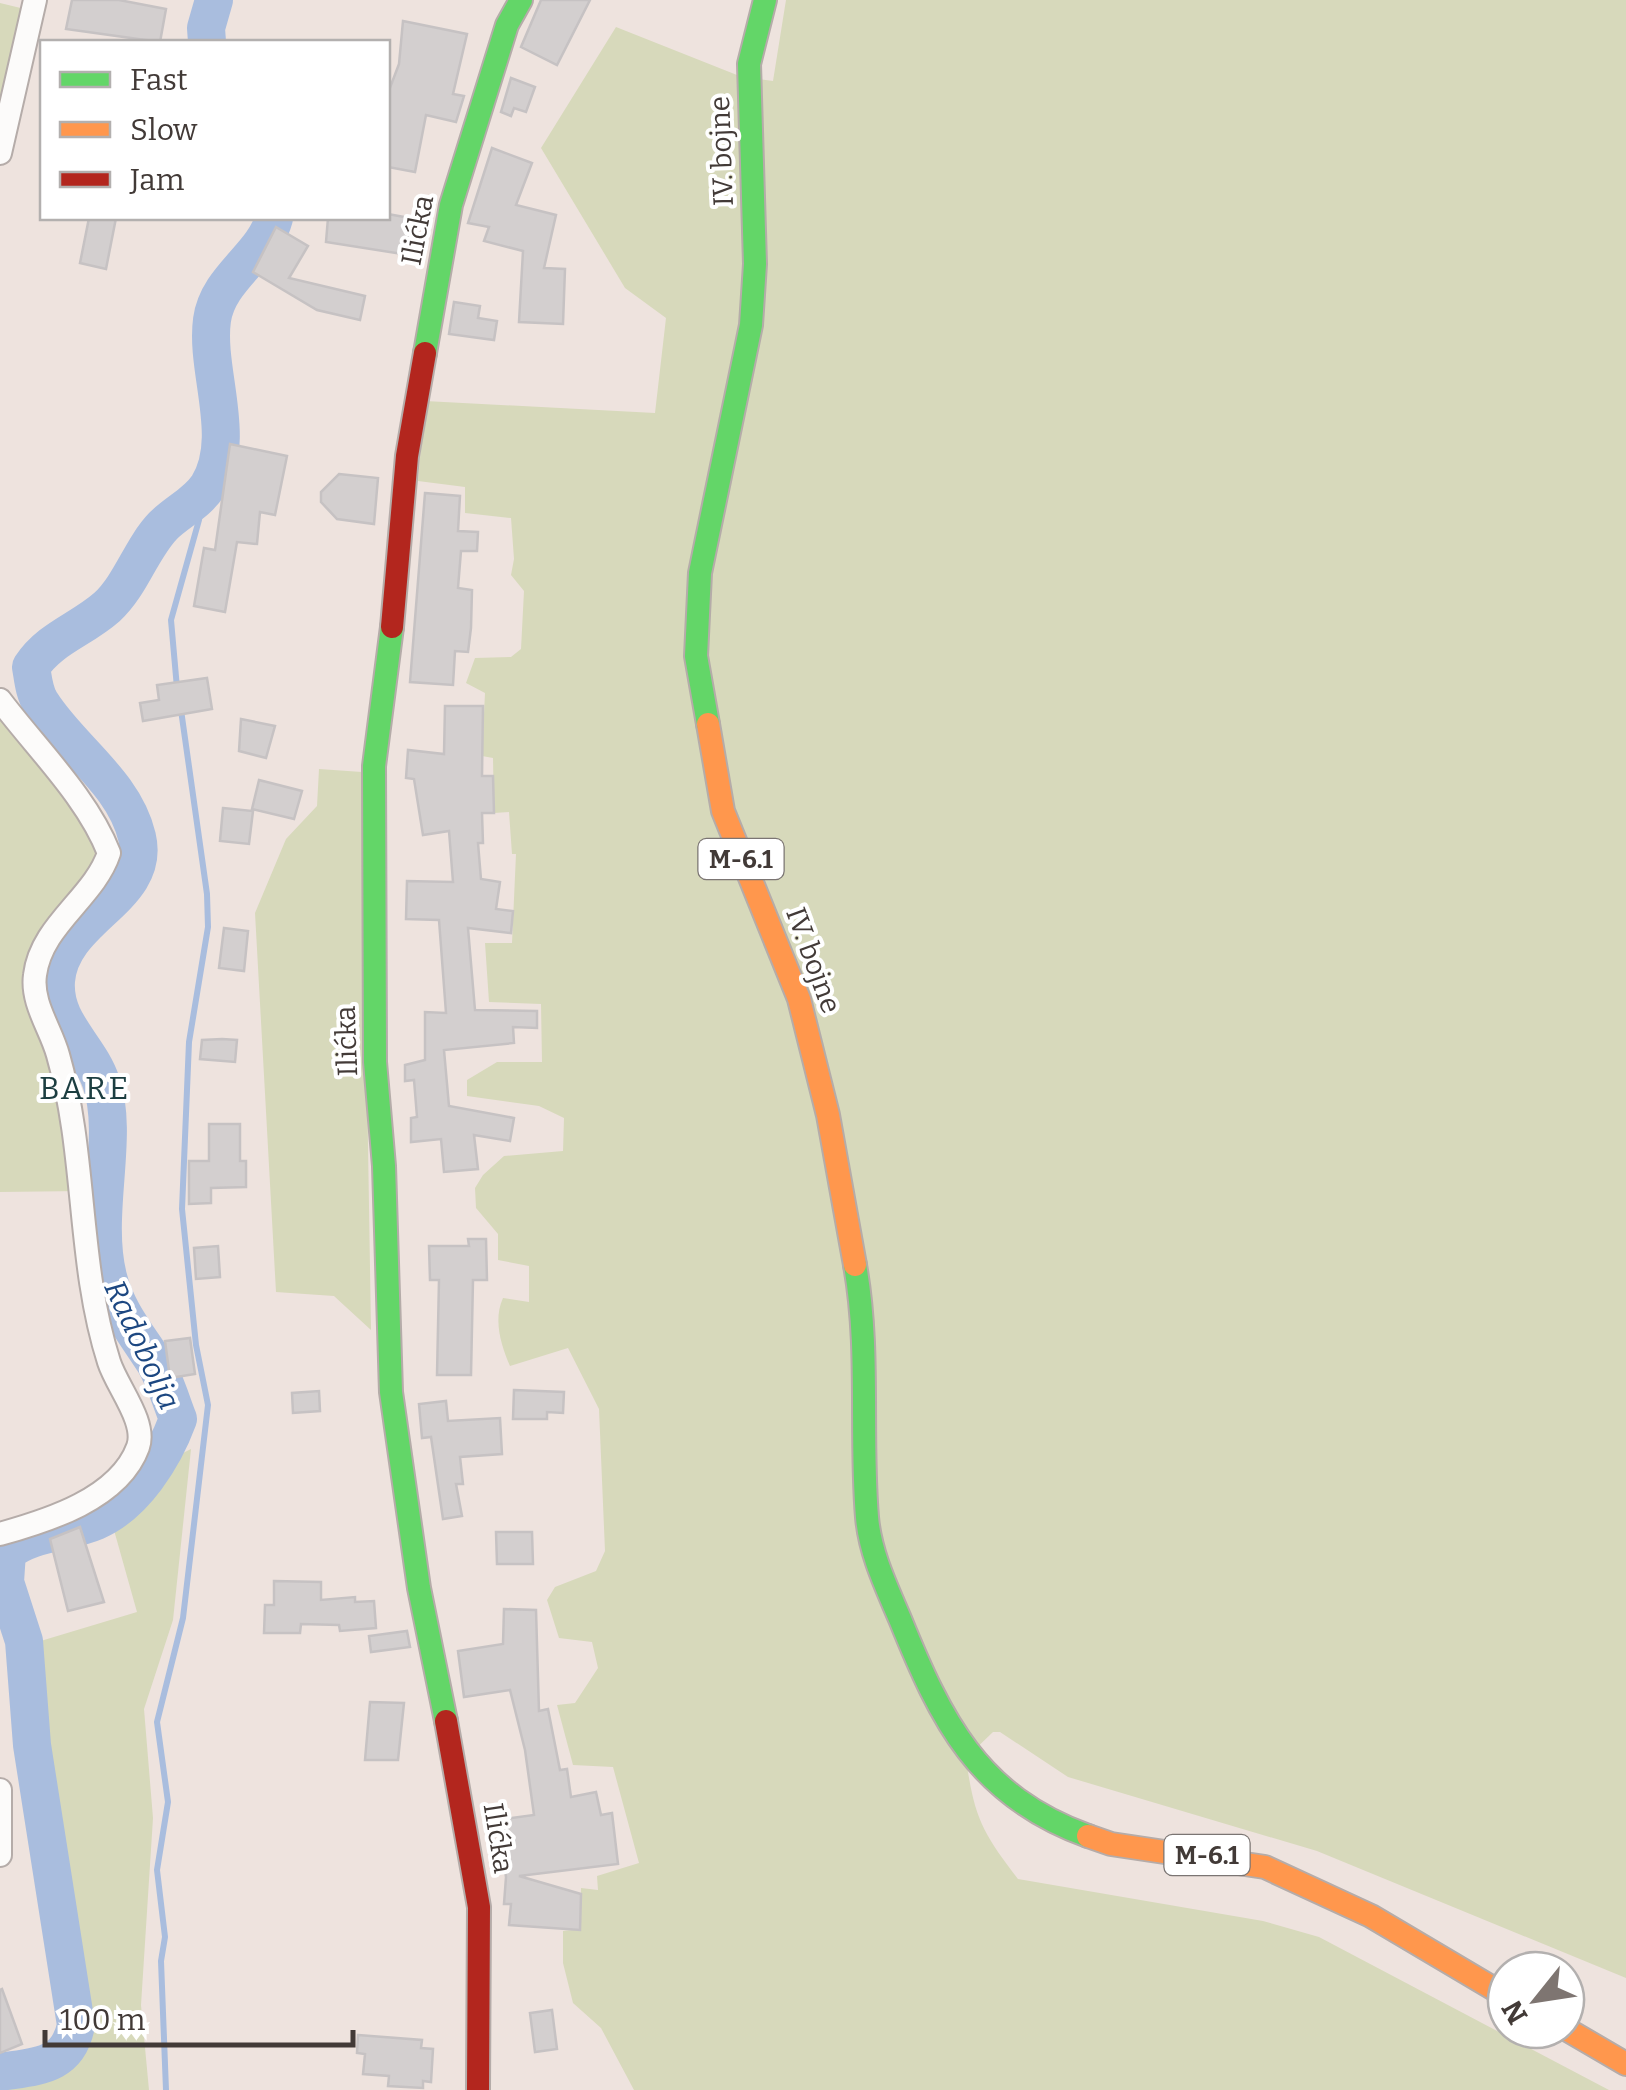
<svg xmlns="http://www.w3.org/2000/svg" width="1626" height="2090" font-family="Bitter,serif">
<rect width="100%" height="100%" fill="#eee3de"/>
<g fill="#d7d9bb">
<path d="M786,0H1626V1978L1317,1851L1068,1777L1000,1732H993L966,1758C974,1817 982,1832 1018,1879L1263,1921L1319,1937L1609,2090H634L601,2028L573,2003L563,1963V1931L580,1929L581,1888L598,1890L597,1876L639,1863L613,1767L573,1765L557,1705L575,1703L598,1668L592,1642L559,1638L547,1600L555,1587L596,1571L605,1551L599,1409L568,1348L510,1366C501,1345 493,1320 503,1298L529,1302V1266L498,1260V1234L476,1208L475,1188L483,1175L504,1156L563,1151L564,1118L539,1106L467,1096V1080L497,1062H542L541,1004L489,1002L485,943H512L516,854H512L509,812L494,813L493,758L482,756L485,693L466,683L475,658L511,657L521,649L524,591L511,575L514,559L511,518L465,513V487L418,481L425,401L655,413L666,318L625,288L541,148L616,27L742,77L773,81Z"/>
<polygon points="0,3 33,11 0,152"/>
<polygon points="0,700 109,853 35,974 82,1191 0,1192"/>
<polygon points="319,769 362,772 371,1330 334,1296 276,1292 255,913 286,839 317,806"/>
<polygon points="191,1449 173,1620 144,1709 153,1818 141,2005 149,2090 0,2090 0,2084 55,2075 78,2055 83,2016 34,1643 137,1612 112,1523 167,1461"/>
</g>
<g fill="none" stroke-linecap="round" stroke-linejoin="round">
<g stroke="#a9bdde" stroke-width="6">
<polyline points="177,688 171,620 199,520 202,493"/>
<polyline points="166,2090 161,1961 165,1937 157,1870 168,1802 157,1722 183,1618 208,1405 196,1345 182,1209 189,1042 208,927 207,894 181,710"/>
</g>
<g stroke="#a9bdde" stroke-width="38">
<polyline points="207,42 206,28 214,0"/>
<path d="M0,2072C37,2066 68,2067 76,2025L32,1745L24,1641L5,1582L7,1552C34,1531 66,1534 96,1521C135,1504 164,1457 178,1419C171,1401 165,1380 155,1363C137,1335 116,1310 108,1277C92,1213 120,1137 101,1082C89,1046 53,1023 56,981C61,916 152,899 137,837C124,782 70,749 41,703C34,693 33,678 31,667C50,638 81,630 107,607C131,585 141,549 163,526C178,511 196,504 208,486C238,438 205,371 212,320C218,277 264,257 274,218"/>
</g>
</g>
<g fill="#d3cfcf" stroke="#c6c2c3" stroke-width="2.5">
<polygon points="72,0 119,0 166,9 160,42 66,29"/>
<polygon points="541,0 590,0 557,65 521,47"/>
<polygon points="403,21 467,34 453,94 464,96 456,122 426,115 415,172 388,167 388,93 399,64"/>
<polygon points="511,78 535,87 526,112 514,108 511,116 501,112"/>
<polygon points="492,148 532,163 516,205 556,215 544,268 565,269 563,324 519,322 523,251 484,241 489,227 468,223"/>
<polygon points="388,214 415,219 411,238 418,239 415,256 326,242 328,218 388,218"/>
<polygon points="89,218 116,218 106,269 80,263"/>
<polygon points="276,227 308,246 289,278 365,296 360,320 317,310 253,272"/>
<polygon points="454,302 480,306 478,318 497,321 494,340 449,334"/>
<polygon points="230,444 287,456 275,515 260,512 257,544 237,542 225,612 194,606 204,548 215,550"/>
<polygon points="339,474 378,478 374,524 337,519 321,502 321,492"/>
<polygon points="425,493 460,496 458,531 478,532 477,551 461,551 458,588 472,590 471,628 468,652 455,651 453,685 410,682"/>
<polygon points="207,678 212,709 143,721 140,703 159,700 157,685"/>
<polygon points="445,706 483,706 482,776 493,776 494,813 482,813 483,843 478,843 481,879 500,882 496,909 513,911 511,933 468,928 475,1010 537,1011 537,1028 513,1027 514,1043 444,1050 449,1106 514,1118 510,1141 474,1135 478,1169 444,1172 441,1139 411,1142 411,1118 417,1117 414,1080 405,1081 405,1065 425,1060 425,1012 446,1013 439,920 406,919 407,881 453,882 449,831 423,835 414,779 406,778 408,750 444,754"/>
<polygon points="241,719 275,726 266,758 239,751"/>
<polygon points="259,780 302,791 294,819 252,809"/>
<polygon points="223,808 253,811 249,844 220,841"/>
<polygon points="224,928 248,931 244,971 219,968"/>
<polygon points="222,1039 237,1040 235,1062 200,1059 202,1040"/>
<polygon points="209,1124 240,1124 240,1161 246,1161 246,1187 211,1188 211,1203 189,1204 189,1161 209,1161"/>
<polygon points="468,1239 486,1239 487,1280 473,1280 471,1375 437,1375 439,1280 430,1280 429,1246 469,1246"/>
<polygon points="218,1246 220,1277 196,1279 194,1248"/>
<polygon points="190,1338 195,1374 170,1378 165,1341"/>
<polygon points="514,1390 564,1392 563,1413 547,1412 547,1419 513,1419"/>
<polygon points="319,1391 320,1411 293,1413 292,1393"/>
<polygon points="446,1401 448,1421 500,1418 502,1454 460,1457 463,1484 456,1484 462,1516 443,1519 431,1437 422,1438 419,1404"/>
<polygon points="80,1527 104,1602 68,1611 50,1539"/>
<polygon points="496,1532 532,1532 533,1564 497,1564"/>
<polygon points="274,1581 321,1582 321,1600 355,1597 355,1602 374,1601 376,1628 340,1631 339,1625 301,1624 300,1633 264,1633 265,1605 274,1605"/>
<polygon points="504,1609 536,1610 539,1711 548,1709 560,1770 567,1769 571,1797 596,1792 601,1815 612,1813 618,1864 519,1876 581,1894 580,1930 509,1925 511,1904 504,1904 506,1877 498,1820 534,1815 525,1750 510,1690 464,1697 458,1651 503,1644"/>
<polygon points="407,1631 410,1647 371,1652 369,1636"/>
<polygon points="370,1702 404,1703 398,1760 365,1760"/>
<polygon points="2,1989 22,2044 0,2053 0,1990"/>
<polygon points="552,2010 557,2049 535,2052 530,2013"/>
<polygon points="358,2035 422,2040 421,2048 433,2049 431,2082 423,2081 423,2088 388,2086 389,2076 363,2074 365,2054 357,2053"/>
</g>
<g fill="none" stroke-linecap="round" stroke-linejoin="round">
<defs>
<g id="street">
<polyline points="0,153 35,0"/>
<path d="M0,700C37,749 87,797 109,853C94,898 41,925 35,975C31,1003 51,1029 58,1055C87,1156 77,1262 109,1362C117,1387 147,1422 138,1447C119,1499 47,1521 0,1534"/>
<polyline points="0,1790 0,1855"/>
</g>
<g id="fast">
<polyline points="425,353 451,205 507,25 521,0"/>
<polyline points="392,627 374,766 375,1062 384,1166 391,1392 419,1588 446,1721"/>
<polyline points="708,724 696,656 700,573 751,325 755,264 749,64 765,0"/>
<path d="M855,1265C870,1349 860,1433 867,1517C870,1553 886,1586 900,1619C941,1720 977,1796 1088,1836"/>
</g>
<g id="slow">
<polyline points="708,724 723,811 799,999 828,1115 855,1265"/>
<polyline points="1088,1836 1111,1844 1265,1867 1371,1916 1506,1996"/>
<polyline points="1566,2029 1626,2064"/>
</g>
<g id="jam">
<polyline points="392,627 407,456 425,353"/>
<polyline points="446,1721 479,1907 478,2090"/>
</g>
</defs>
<use href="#street" stroke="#b5aca9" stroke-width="26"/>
<use href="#fast" stroke="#b5aca9" stroke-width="26"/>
<use href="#slow" stroke="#b5aca9" stroke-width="26"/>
<use href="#jam" stroke="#b5aca9" stroke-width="26"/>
<use href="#street" stroke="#fcfbfa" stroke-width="22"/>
<use href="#fast" stroke="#63d668" stroke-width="22"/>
<use href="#slow" stroke="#ff974d" stroke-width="22"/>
<use href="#jam" stroke="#b3261e" stroke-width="22"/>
</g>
<g text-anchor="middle" stroke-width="8" stroke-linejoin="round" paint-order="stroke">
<g fill="#fff" stroke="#7b7573" stroke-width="2.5">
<rect x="698.5" y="839" width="85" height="40" rx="8"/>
<rect x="1164.5" y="1835" width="85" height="40" rx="8"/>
</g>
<g font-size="25" font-weight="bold" fill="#423a37">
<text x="741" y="868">M-6.1</text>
<text x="1207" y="1864">M-6.1</text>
</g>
<g font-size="28" fill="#423a37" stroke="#fff">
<text transform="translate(721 151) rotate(-92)" y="10">IV. bojne</text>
<text transform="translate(417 230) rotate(-79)" y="10">Ilićka</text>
<text transform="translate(814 960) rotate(70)" y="10">IV. bojne</text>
<text transform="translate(346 1041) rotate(-92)" y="10">Ilićka</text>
<text transform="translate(499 1838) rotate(81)" y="10">Ilićka</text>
</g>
<g font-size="30" font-style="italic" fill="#1c4781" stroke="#fff">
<text transform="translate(142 1345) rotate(65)" y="10">Radobolja</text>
</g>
<g font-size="32" letter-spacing="2.5" fill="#1c3e41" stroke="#fff">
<text x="85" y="1099">BARE</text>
</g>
</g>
<rect x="40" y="40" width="350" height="180" fill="#ffffff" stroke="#b3b0af" stroke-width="2.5"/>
<rect x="60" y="72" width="50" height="15" fill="#63d668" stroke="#b3b0af" stroke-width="2.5"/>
<text x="130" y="90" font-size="30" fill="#423a37">Fast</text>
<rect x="60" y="122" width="50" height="15" fill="#ff974d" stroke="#b3b0af" stroke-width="2.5"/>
<text x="130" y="140" font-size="30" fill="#423a37">Slow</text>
<rect x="60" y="172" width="50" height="15" fill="#b3261e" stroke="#b3b0af" stroke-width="2.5"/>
<text x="130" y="190" font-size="30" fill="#423a37">Jam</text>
<g transform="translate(1536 2000) rotate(240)"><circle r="48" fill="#ffffff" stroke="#b3b0af" stroke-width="2.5"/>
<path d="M0-8L18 38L0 25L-18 38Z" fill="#7e7571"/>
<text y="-15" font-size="28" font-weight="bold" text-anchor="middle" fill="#423a37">N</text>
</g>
<path d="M45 2030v15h308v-15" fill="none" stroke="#423a37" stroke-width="5"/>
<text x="60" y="2030" font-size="30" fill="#423a37" stroke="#ffffff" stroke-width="8" paint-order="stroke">100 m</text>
</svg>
